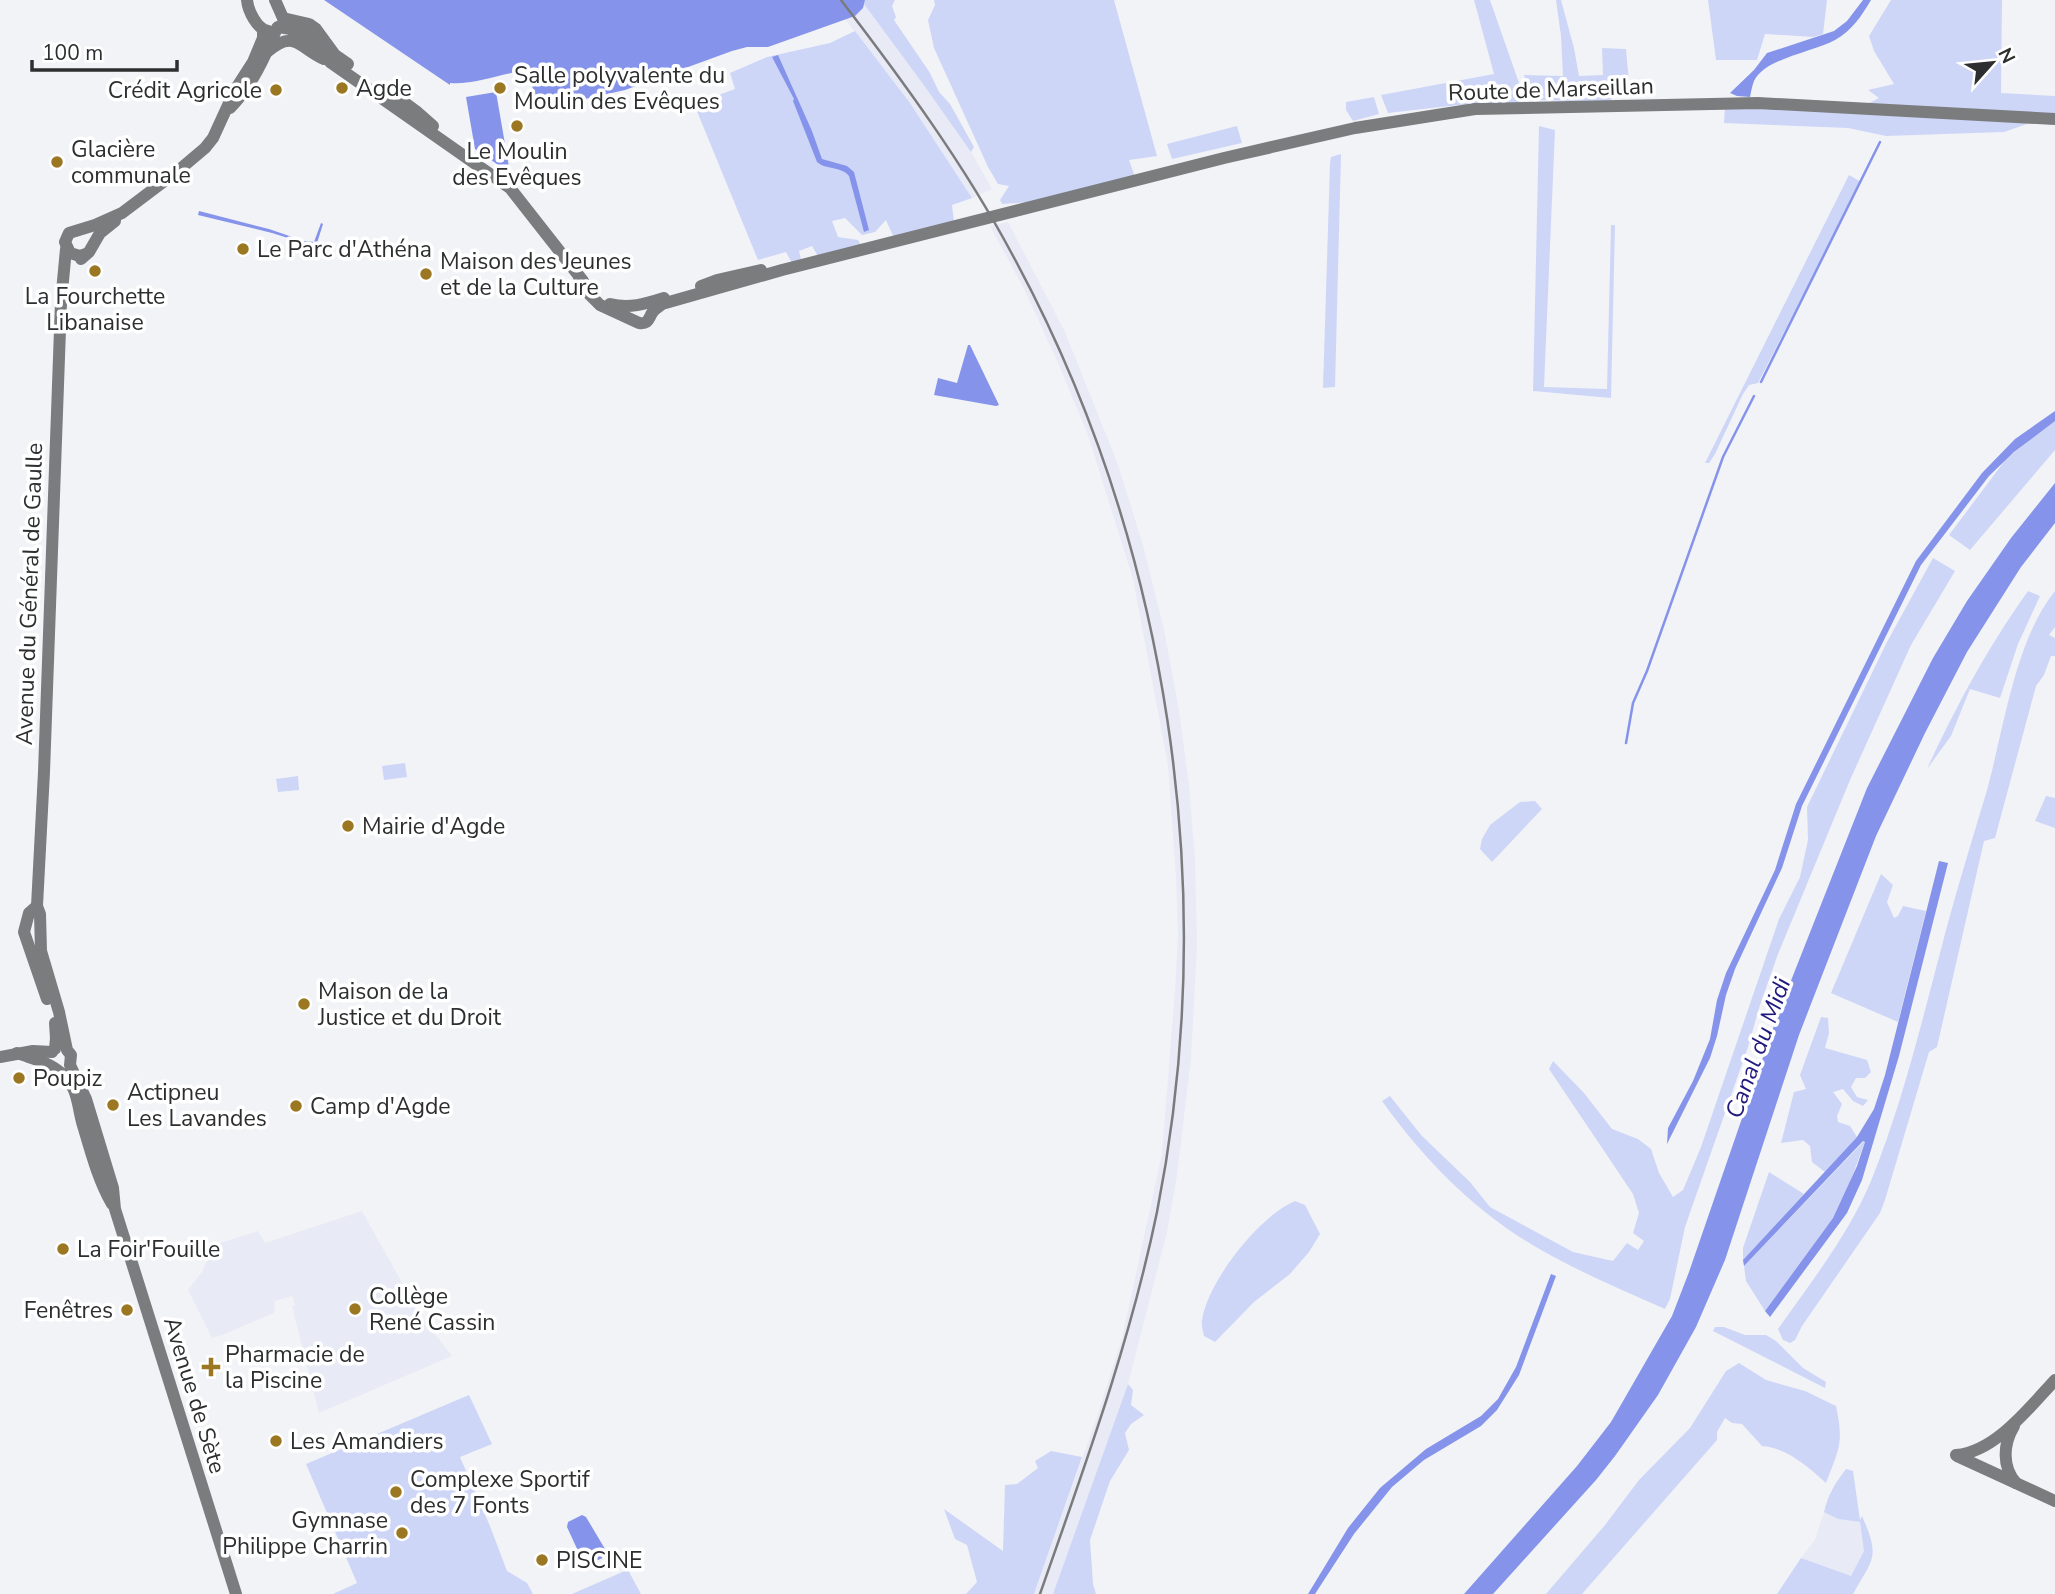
<svg xmlns="http://www.w3.org/2000/svg" width="2055" height="1594" font-family="'Nunito Sans',sans-serif">
<rect width="100%" height="100%" fill="#f2f3f7"/>
<g fill="#e8eaf6">
<polygon points="864,4 923,84 971,152 992,189 972,198 910,103 845,19 855,16"/>
<polygon points="1008,222 1065,332 1117,462 1143,545 1164,630 1179,710 1189,786 1195,858 1197,946 1191,1058 1177,1175 1167,1232 1128,1384 1053,1594 1034,1594 1097,1417 1122,1338 1162,1154 1175,990 1178,935 1176,876 1168,765 1133,579 1088,435 1058,363 1024,289 990,226"/>
<polygon points="362,1211 420,1315 452,1356 319,1413 292,1306 295,1305 292,1296 275,1301 274,1313 222,1335 212,1338 188,1290 202,1272 214,1245 258,1231 265,1243"/>
<polygon points="1824,1512 1838,1519 1860,1522 1864,1551 1851,1577 1801,1558 1815,1540"/>
</g>
<g fill="#ced6f8">
<polygon points="865,0 895,0 892,6 896,17 894,20 930,73 939,92 950,104 974,147 971,152 923,84 864,4"/>
<polygon points="934,0 1114,0 1157,156 1129,160 1135,177 1032,202 1002,204 1000,200 1009,186 998,184 988,167 934,48 928,20 935,5"/>
<polygon points="1474,0 1490,0 1526,103 1458,105 1388,113 1381,95 1494,74"/>
<polygon points="1556,0 1561,0 1574,48 1579,76 1603,75 1602,48 1626,49 1630,94 1612,95 1611,102 1531,100 1524,75 1563,76 1561,36"/>
<polygon points="1708,0 1827,0 1823,34 1813,37 1765,34 1757,60 1716,60"/>
<polygon points="1891,0 2002,0 2001,93 2055,96 2055,119 2044,118 2004,132 1886,136 1848,128 1724,123 1725,107 1867,104 1879,98 1868,90 1894,84 1874,51 1869,36"/>
<polygon points="855,31 910,103 972,198 952,205 954,222 894,238 886,220 875,232 862,235 845,218 832,221 838,237 858,240 862,247 819,258 812,246 799,251 801,259 792,263 786,252 758,260 694,104 735,89 730,73 767,57 830,43"/>
<polygon points="1374,97 1379,114 1353,121 1346,110 1346,102"/>
<polygon points="1237,126 1242,143 1172,159 1167,144"/>
<polygon points="1539,126 1555,130 1544,387 1607,389 1611,225 1615,225 1611,398 1533,391"/>
<polygon points="1341,154 1335,387 1323,388 1330,163 1331,157"/>
<polygon points="1849,175 1861,182 1758,383 1749,385 1743,394 1715,454 1709,463 1705,463"/>
<polygon points="2055,419 2055,450 1970,550 1949,535 2006,459"/>
<path d="M1933,558L1955,571L1911,645L1850,780L1778,954L1760,1005L1748,1047L1685,1227L1670,1299L1665,1309C1624,1291 1582,1273 1543,1251C1478,1215 1425,1161 1382,1101L1390,1096L1422,1136L1470,1182L1490,1207L1573,1252L1613,1261L1627,1243L1638,1250L1644,1241L1633,1233L1639,1213L1633,1194L1549,1069L1553,1061L1584,1093L1612,1129L1638,1139L1651,1149L1659,1173L1673,1197L1683,1190L1701,1147L1779,919L1800,877L1808,840L1807,807L1887,642Z"/>
<path d="M2028,591L2040,596L2018,644L2000,698L1970,689L1951,736L1927,769C1957,704 1987,649 2028,591Z"/>
<path d="M2055,591V627L2049,635L2055,638V656H2051L2044,675L2036,686L1995,838L1984,841L1937,1047L1929,1052L1885,1200L1880,1213L1802,1326L1795,1340L1790,1343L1783,1340L1778,1329C1811,1282 1849,1234 1871,1181C1901,1107 1920,1029 1940,953C1954,898 1971,844 1987,790C2004,729 2015,640 2055,591Z"/>
<polygon points="405,763 407,777 384,780 382,766"/>
<polygon points="298,776 299,790 278,792 276,779"/>
<polygon points="2046,796 2055,798 2055,828 2035,821"/>
<polygon points="1535,801 1542,809 1492,862 1480,849 1482,839 1490,825 1520,802"/>
<polygon points="1881,874 1893,885 1887,902 1894,918 1898,916 1903,906 1926,911 1898,1022 1831,993"/>
<polygon points="1821,1017 1828,1018 1829,1033 1825,1048 1867,1060 1871,1072 1865,1078 1856,1078 1851,1087 1857,1097 1868,1100 1863,1106 1853,1101 1843,1089 1833,1092 1842,1104 1837,1116 1838,1122 1850,1126 1857,1137 1825,1172 1812,1162 1810,1146 1803,1140 1781,1143 1794,1092 1806,1089 1800,1075"/>
<polygon points="1864,1141 1865,1142 1850,1182 1833,1218 1765,1311 1746,1281 1744,1266"/>
<polygon points="1769,1172 1804,1194 1743,1260 1743,1248"/>
<path d="M1295,1201L1305,1205L1320,1234L1309,1252L1290,1274L1254,1302L1215,1342L1204,1336C1203,1331 1201,1325 1202,1320C1208,1281 1259,1216 1295,1201Z"/>
<polygon points="1715,1327 1724,1327 1745,1335 1766,1335 1776,1341 1803,1368 1826,1382 1825,1388 1713,1331"/>
<path d="M1739,1363L1766,1380L1805,1391L1836,1406C1844,1443 1839,1449 1826,1483C1807,1466 1787,1448 1762,1446L1742,1424L1732,1423L1725,1418L1717,1432V1440L1582,1594H1546L1605,1525L1639,1480L1690,1428L1726,1371Z"/>
<polygon points="1128,1384 1133,1390 1131,1405 1144,1415 1131,1424 1125,1433 1129,1450 1110,1481 1090,1540 1093,1584 1096,1594 1053,1594"/>
<polygon points="469,1395 492,1444 460,1457 490,1526 507,1571 527,1583 533,1594 333,1594 357,1583 306,1464"/>
<polygon points="1051,1451 1082,1457 1034,1594 966,1594 977,1582 967,1545 955,1539 944,1509 1003,1551 1005,1485 1017,1484 1038,1468 1035,1461"/>
<path d="M1846,1469L1853,1471L1860,1520L1862,1516C1880,1557 1874,1557 1853,1594H1777L1801,1558L1851,1576L1864,1551L1860,1522L1838,1519L1824,1512C1828,1495 1835,1483 1846,1469Z"/>
<polygon points="628,1570 641,1594 572,1594 627,1570"/>
</g>
<g fill="#8594ea">
<path d="M324,0H865L863,8L855,16L768,47H747L732,51L625,90L558,105L537,98L524,68L521,71C499,75 471,85 450,83V85Z"/>
<path d="M1863,0H1871C1862,15 1852,31 1835,40C1814,52 1765,58 1754,81C1752,86 1751,92 1750,97L1737,96L1730,93L1754,70L1767,53L1834,31L1847,21Z"/>
<path d="M778,55L812,131L822,159L847,166L854,172L869,230L864,232L849,176C841,166 826,170 817,162L793,101L794,99L772,57Z"/>
<polygon points="496,92 510,173 475,149 466,97"/>
<polygon points="199,211 269,229 304,241 314,242 321,223 323,224 317,243 304,243 272,233 198,215"/>
<polygon points="968,345 970,345 999,405 996,406 934,395 938,378 957,383"/>
<polygon points="2055,411 2055,421 2014,452 1989,476 1921,565 1802,806 1782,868 1735,969 1726,995 1717,1036 1710,1058 1667,1144 1668,1128 1693,1081 1710,1039 1717,1000 1726,973 1775,870 1796,804 1916,561 1982,473 2015,439"/>
<polygon points="2055,483 2055,523 2021,567 1967,652 1925,733 1876,836 1799,1035 1725,1260 1696,1327 1658,1395 1615,1456 1596,1480 1493,1594 1464,1594 1577,1466 1611,1422 1672,1316 1689,1272 1779,1011 1867,788 1933,658 1967,601 2011,538"/>
<polygon points="1939,861 1948,863 1899,1056 1862,1180 1847,1213 1770,1317 1765,1311 1833,1218 1857,1166 1865,1142 1863,1141 1744,1266 1743,1260 1857,1137 1874,1109 1885,1075"/>
<polygon points="1551,1274 1556,1276 1519,1375 1497,1410 1481,1426 1424,1460 1392,1487 1354,1534 1315,1594 1308,1594 1348,1528 1380,1488 1426,1449 1481,1416 1498,1399 1516,1367"/>
<polygon points="582,1515 586,1517 608,1554 607,1556 587,1565 584,1564 567,1527 568,1522"/>
</g>
<g fill="none" stroke-linecap="round" stroke-linejoin="round">
<g stroke="#8594ea" stroke-width="2.5">
<polyline points="1761,382 1880,142"/>
<polyline points="1626,743 1633,703 1647,671 1723,457 1754,396"/>
</g>
<g stroke="#7b7c7e" stroke-width="12">
<path d="M247,0C248,11 257,29 268,31"/>
<polyline points="275,0 283,18"/>
<polyline points="283,18 309,24 316,29 335,55 348,64"/>
<path d="M278,27C312,31 310,38 330,62L510,188L583,281"/>
<path d="M267,52C295,28 299,48 324,59"/>
<polyline points="401,100 416,111 433,126"/>
<path d="M230,108C252,86 265,57 277,28"/>
<polyline points="66,249 61,302 44,772 37,906 40,914 41,951 59,1012 67,1050 71,1055 70,1065 86,1099 113,1188 115,1209 236,1594"/>
<polyline points="86,254 80,256 70,253 65,242 69,233 95,225 122,213 179,170 205,148 213,138 235,90 253,62 263,38 263,30"/>
<polyline points="81,259 89,252 100,233 115,221"/>
<path d="M579,277L588,293L600,305L639,323C648,324 648,320 652,313C654,309 659,307 662,304L782,270L1224,158L1355,128L1475,109L1758,103L2055,119"/>
<polyline points="701,286 717,280 761,270"/>
<path d="M610,304C629,309 645,304 664,298"/>
<polyline points="37,906 29,913 24,932 47,999"/>
<polyline points="55,1049 56,1038 55,1023"/>
<path d="M17,1053C33,1059 49,1062 61,1073C78,1087 77,1103 82,1122C90,1149 98,1180 112,1204"/>
<polyline points="0,1057 33,1051 52,1052"/>
<path d="M2014,1426C2003,1444 2002,1467 2016,1483"/>
<path d="M1956,1455C1995,1452 2029,1408 2055,1380"/>
<polyline points="1957,1456 2055,1501"/>
</g>
<path stroke="#7a7b7d" stroke-width="2.5" d="M841,0C903,81 964,164 1012,254C1169,543 1221,889 1157,1212C1130,1343 1084,1468 1040,1594"/>
</g>
<g fill="#9b7722" stroke="#fff" stroke-width="2.5">
<circle cx="342" cy="88" r="7"/>
<circle cx="500" cy="88" r="7"/>
<circle cx="276" cy="90" r="7"/>
<circle cx="517" cy="126" r="7"/>
<circle cx="57" cy="162" r="7"/>
<circle cx="243" cy="249" r="7"/>
<circle cx="95" cy="271" r="7"/>
<circle cx="426" cy="274" r="7"/>
<circle cx="348" cy="826" r="7"/>
<circle cx="304" cy="1004" r="7"/>
<circle cx="19" cy="1078" r="7"/>
<circle cx="113" cy="1105" r="7"/>
<circle cx="296" cy="1106" r="7"/>
<circle cx="63" cy="1249" r="7"/>
<circle cx="355" cy="1309" r="7"/>
<circle cx="127" cy="1310" r="7"/>
<path d="M207.5 1356.5h7v7h7v7h-7v7h-7v-7h-7v-7h7z"/>
<circle cx="276" cy="1441" r="7"/>
<circle cx="396" cy="1492" r="7"/>
<circle cx="402" cy="1533" r="7"/>
<circle cx="542" cy="1560" r="7"/>
</g>
<g text-anchor="middle" stroke-width="7" stroke-linejoin="round" paint-order="stroke">
<g font-size="23" fill="#2d2e2f" stroke="#fff" text-anchor="start">
<text x="514" y="83">Salle polyvalente du<tspan x="514" dy="26">Moulin des Evêques</tspan></text>
<text x="356" y="96">Agde</text>
<text x="262" y="98" text-anchor="end">Crédit Agricole</text>
<text x="71" y="157">Glacière<tspan x="71" dy="26">communale</tspan></text>
<text x="517" y="159" text-anchor="middle">Le Moulin<tspan x="517" dy="26">des Evêques</tspan></text>
<text x="257" y="257">Le Parc d'Athéna</text>
<text x="440" y="269">Maison des Jeunes<tspan x="440" dy="26">et de la Culture</tspan></text>
<text x="95" y="304" text-anchor="middle">La Fourchette<tspan x="95" dy="26">Libanaise</tspan></text>
<text x="362" y="834">Mairie d'Agde</text>
<text x="318" y="999">Maison de la<tspan x="318" dy="26">Justice et du Droit</tspan></text>
<text x="33" y="1086">Poupiz</text>
<text x="127" y="1100">Actipneu<tspan x="127" dy="26">Les Lavandes</tspan></text>
<text x="310" y="1114">Camp d'Agde</text>
<text x="77" y="1257">La Foir'Fouille</text>
<text x="369" y="1304">Collège<tspan x="369" dy="26">René Cassin</tspan></text>
<text x="113" y="1318" text-anchor="end">Fenêtres</text>
<text x="225" y="1362">Pharmacie de<tspan x="225" dy="26">la Piscine</tspan></text>
<text x="290" y="1449">Les Amandiers</text>
<text x="410" y="1487">Complexe Sportif<tspan x="410" dy="26">des 7 Fonts</tspan></text>
<text x="388" y="1528" text-anchor="end">Gymnase<tspan x="388" dy="26">Philippe Charrin</tspan></text>
<text x="556" y="1568">PISCINE</text>
</g>
<g font-size="23" fill="#2d2e2f" stroke="#fff">
<text transform="translate(1551 89) rotate(-2)" y="8">Route de Marseillan</text>
<text transform="translate(29 594) rotate(-88)" y="8">Avenue du Général de Gaulle</text>
<text transform="translate(195 1395) rotate(73)" y="8">Avenue de Sète</text>
</g>
<g font-size="24" font-style="italic" fill="#201a7d" stroke="#fff">
<text transform="translate(1758 1048) rotate(-70)" y="8">Canal du Midi</text>
</g>
</g>
<g transform="translate(1992 63) rotate(63)" stroke="#ffffff" stroke-width="5" paint-order="stroke">
<path d="M0-5L12 26L0 18L-12 26Z" fill="#2d2e2f"/>
<text y="-10" font-size="19" font-weight="bold" text-anchor="middle" fill="#2d2e2f">N</text>
</g>
<path d="M32 60v10h145v-10" fill="none" stroke="#2d2e2f" stroke-width="3.5"/>
<text x="42" y="60" font-size="21" fill="#2d2e2f" stroke="#ffffff" stroke-width="5" paint-order="stroke">100 m</text>
</svg>
